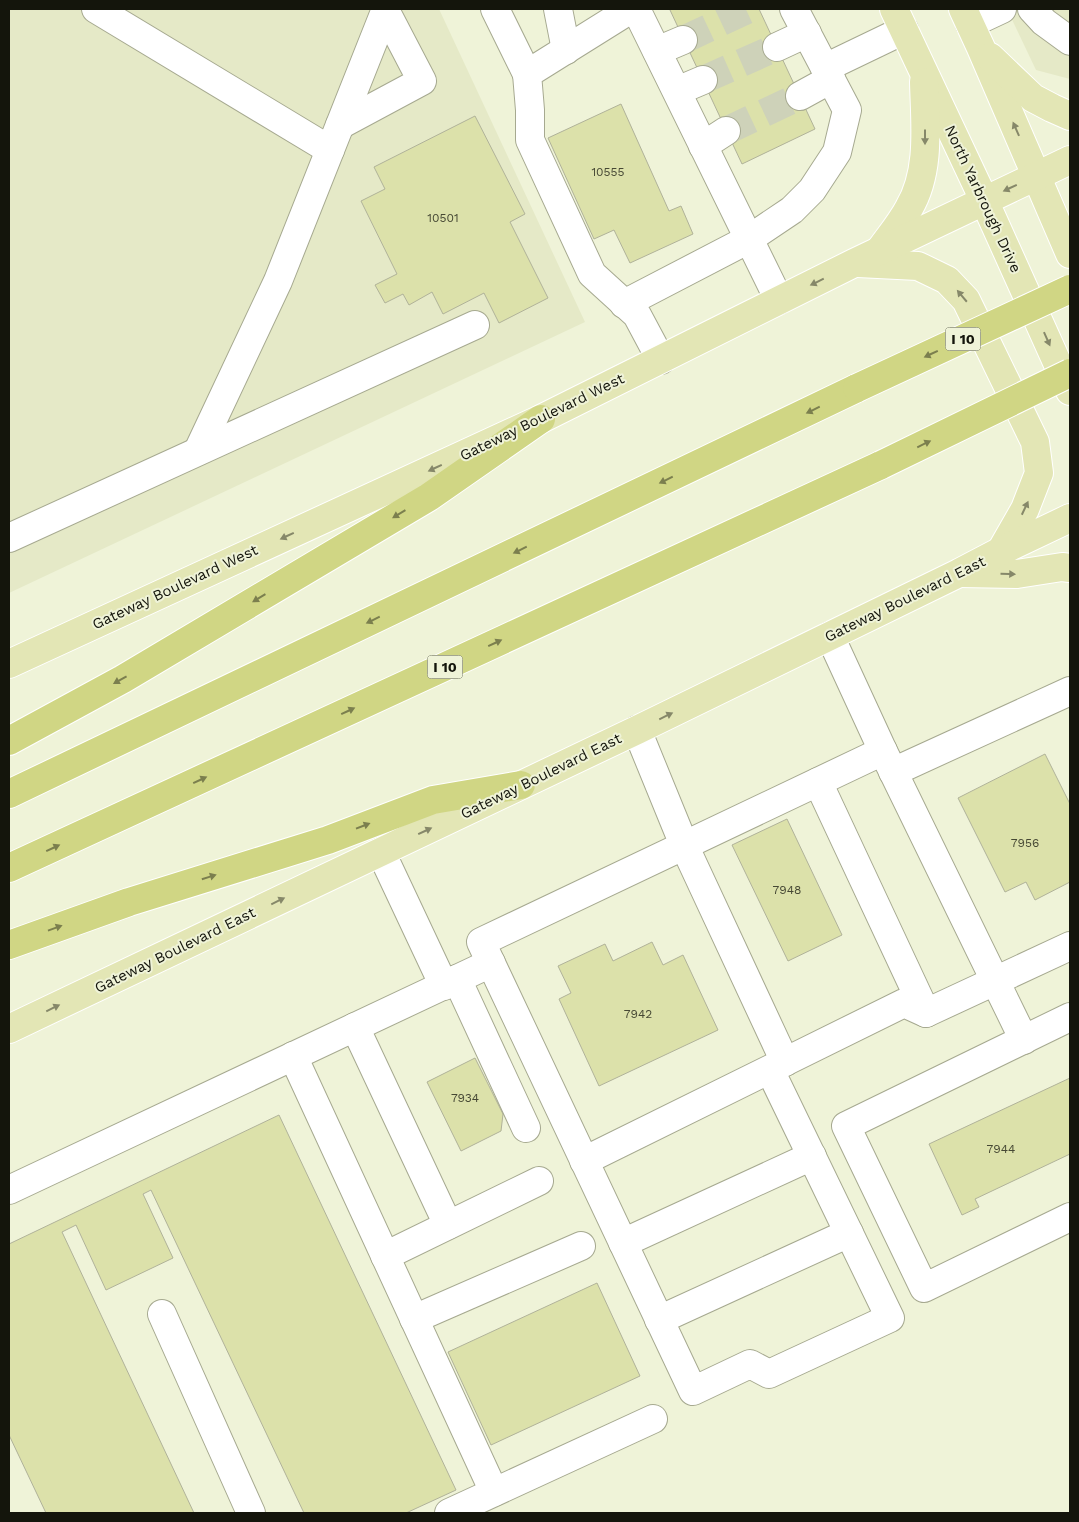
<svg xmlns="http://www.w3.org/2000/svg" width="1079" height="1522" font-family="'Work Sans',sans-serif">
<rect width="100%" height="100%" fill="#eff3d8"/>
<g fill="#e5e9c7">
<polygon points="9,9 439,9 585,322 9,593"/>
<polygon points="1007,9 1070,9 1070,79 1036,70"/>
</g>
<g fill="#dce1aa" stroke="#b0b299">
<polygon points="671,9 759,9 815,129 742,164 670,10"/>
<polygon points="621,104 669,211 681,206 693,234 630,263 614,230 594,239 548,138"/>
<polygon points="475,116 525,214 510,222 548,298 499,323 484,293 443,314 432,292 409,305 403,294 385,303 375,285 397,274 361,201 385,189 374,167"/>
<polygon points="1045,754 1070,804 1070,882 1035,900 1026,882 1005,892 958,798"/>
<polygon points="787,819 842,935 788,961 732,845"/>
<polygon points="652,942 663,965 683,955 718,1030 599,1086 559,999 571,993 558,966 605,944 613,961"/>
<polygon points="475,1058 503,1114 501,1131 461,1151 427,1082"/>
<polygon points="1070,1078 1070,1154 975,1199 979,1207 962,1215 929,1144"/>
<polygon points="279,1115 456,1490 406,1513 304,1513 151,1190 143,1194 173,1258 106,1290 76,1225 62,1232 194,1513 46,1513 9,1435 9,1244"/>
<polygon points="597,1283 640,1376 491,1445 448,1352"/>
</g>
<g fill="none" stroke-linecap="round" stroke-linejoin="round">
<g stroke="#ced2b9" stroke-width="28" stroke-dasharray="28 14" stroke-linecap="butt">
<polyline points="683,40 749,9"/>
<polyline points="703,80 777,47"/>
<polyline points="726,131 800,96"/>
</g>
<defs>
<g id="minor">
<polyline points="96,9 330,150"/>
<polyline points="495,9 527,74"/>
<polyline points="558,9 566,50"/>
<polyline points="631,9 527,74 530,110 530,140 592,274 637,315 661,360"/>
<polyline points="636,9 779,300"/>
<polyline points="1032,9 1044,22 1070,41"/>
<polyline points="970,24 1002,9"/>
<polyline points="777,47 807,33"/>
<polyline points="657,51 683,40"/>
<polyline points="825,68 904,30"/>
<polyline points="677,91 703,80"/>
<polyline points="800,96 831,79"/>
<polyline points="340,125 422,81 385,10"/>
<polyline points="703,146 726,131"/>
<polyline points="624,304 749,239 792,210 812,190 837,152 847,110 794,9"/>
<polyline points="198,451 278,281 386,9"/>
<polyline points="9,538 475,325"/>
<polyline points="830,636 883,751 1024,1040"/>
<polyline points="637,730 684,845 785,1062"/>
<polyline points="893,772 1070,691"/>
<polyline points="818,782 926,1013"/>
<polyline points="381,852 444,986"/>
<polyline points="457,979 526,1128"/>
<polyline points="1070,1017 846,1126 924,1288 1070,1217"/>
<polyline points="355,1027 448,1225"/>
<polyline points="293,1056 494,1492"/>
<polyline points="770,1070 890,1318 769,1374 750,1364 693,1391 481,942 883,751"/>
<polyline points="584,1161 904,1003 926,1013 1070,946"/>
<polyline points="9,1190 491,963"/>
<polyline points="623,1243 812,1156"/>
<polyline points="385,1256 539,1181"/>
<polyline points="162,1314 251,1513"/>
<polyline points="414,1319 581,1246"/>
<polyline points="659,1320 849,1233"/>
<polyline points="449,1513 653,1419"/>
</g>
<g id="major">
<polyline points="894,9 984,200 1070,391"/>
<polyline points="963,9 981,48 1070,254"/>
<polyline points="990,57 1033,98 1052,108 1070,116"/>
<path d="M880,250C890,236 901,223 909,208C931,171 925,123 924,82"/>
<polyline points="858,263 918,266 947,280 966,300 1035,442 1039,473 1025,509 1001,551"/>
<polyline points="960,573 1017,574 1062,567 1070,568"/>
<polyline points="9,664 541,419 854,263 1070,160"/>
<polyline points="9,1029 637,730 959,573 1001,551 1070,518"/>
</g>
<g id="highway">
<polyline points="9,741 123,679 429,497 541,419"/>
<polyline points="9,794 857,388"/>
<polyline points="9,868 881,465"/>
<polyline points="9,945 129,902 328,840 433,800 521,785"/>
</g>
</defs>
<use href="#minor" stroke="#a6a990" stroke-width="30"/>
<use href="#major" stroke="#fff" stroke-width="30"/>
<use href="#highway" stroke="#fff" stroke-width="30"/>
<use href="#minor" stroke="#fff" stroke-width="28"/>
<use href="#major" stroke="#e3e6b5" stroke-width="28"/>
<use href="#highway" stroke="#d0d684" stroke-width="28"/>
<defs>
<g id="highway-bridge">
<polyline points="857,388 1070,289"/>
<polyline points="881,465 1070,373"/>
</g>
</defs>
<use href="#highway-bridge" stroke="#fff" stroke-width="30" stroke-linecap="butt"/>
<use href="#highway-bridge" stroke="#d0d684" stroke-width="28"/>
</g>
<defs><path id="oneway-solid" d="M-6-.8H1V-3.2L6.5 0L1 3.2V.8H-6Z" transform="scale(1.25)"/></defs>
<g fill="#868869">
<use href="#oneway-solid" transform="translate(1016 129) rotate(-114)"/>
<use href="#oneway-solid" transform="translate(925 137) rotate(90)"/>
<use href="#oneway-solid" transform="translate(1010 188) rotate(155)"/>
<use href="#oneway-solid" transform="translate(817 282) rotate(154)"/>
<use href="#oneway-solid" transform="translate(962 296) rotate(-130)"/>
<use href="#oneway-solid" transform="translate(1047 339) rotate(66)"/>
<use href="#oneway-solid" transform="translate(435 468) rotate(155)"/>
<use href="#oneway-solid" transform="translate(1025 508) rotate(-65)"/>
<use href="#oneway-solid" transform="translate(287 536) rotate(155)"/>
<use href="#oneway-solid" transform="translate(1008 574) rotate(2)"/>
<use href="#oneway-solid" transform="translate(666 716) rotate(-26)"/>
<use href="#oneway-solid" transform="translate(425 831) rotate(-25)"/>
<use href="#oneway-solid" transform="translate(278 901) rotate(-26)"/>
<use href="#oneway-solid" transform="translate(53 1008) rotate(-26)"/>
</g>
<g fill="#7b7f4e">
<use href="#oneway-solid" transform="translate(931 354) rotate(155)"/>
<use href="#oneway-solid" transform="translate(813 410) rotate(154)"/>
<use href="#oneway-solid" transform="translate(924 444) rotate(-26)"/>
<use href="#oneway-solid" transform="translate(666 480) rotate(154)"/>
<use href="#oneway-solid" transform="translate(399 514) rotate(149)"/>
<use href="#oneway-solid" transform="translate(520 550) rotate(154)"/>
<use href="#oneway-solid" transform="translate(259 598) rotate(149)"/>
<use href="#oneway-solid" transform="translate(373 620) rotate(154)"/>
<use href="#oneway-solid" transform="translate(495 643) rotate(-25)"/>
<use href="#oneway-solid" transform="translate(120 680) rotate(151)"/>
<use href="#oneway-solid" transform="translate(348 711) rotate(-25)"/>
<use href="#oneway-solid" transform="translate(200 780) rotate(-25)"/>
<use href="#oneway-solid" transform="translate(363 826) rotate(-21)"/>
<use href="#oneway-solid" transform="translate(53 848) rotate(-25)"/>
<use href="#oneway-solid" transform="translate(209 877) rotate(-17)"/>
<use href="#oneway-solid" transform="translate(55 928) rotate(-20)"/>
</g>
<g text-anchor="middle" stroke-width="4" stroke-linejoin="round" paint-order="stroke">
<g font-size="12" fill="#464834">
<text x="608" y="176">10555</text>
<text x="443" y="222">10501</text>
<text x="1025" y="847">7956</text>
<text x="787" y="894">7948</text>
<text x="638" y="1018">7942</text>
<text x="465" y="1102">7934</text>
<text x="1001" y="1153">7944</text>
</g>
<g fill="#eff3d8" stroke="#565849" stroke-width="1">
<rect x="945.5" y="327.5" width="35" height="23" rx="4"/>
<rect x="427.5" y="655.5" width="35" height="23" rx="4"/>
</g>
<g font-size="14" font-weight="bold" fill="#14150c">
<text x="963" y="344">I 10</text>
<text x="445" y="672">I 10</text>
</g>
<g font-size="15" fill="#14150c" stroke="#eff3d8">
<text transform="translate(983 199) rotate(65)" y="5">North Yarbrough Drive</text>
<text transform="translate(542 417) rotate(-26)" y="5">Gateway Boulevard West</text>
<text transform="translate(175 587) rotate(-25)" y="5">Gateway Boulevard West</text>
<text transform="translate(905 599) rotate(-26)" y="5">Gateway Boulevard East</text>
<text transform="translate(541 776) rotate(-26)" y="5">Gateway Boulevard East</text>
<text transform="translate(175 950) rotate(-26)" y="5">Gateway Boulevard East</text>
</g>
</g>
<rect width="1079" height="1522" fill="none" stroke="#14150c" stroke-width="20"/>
</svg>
